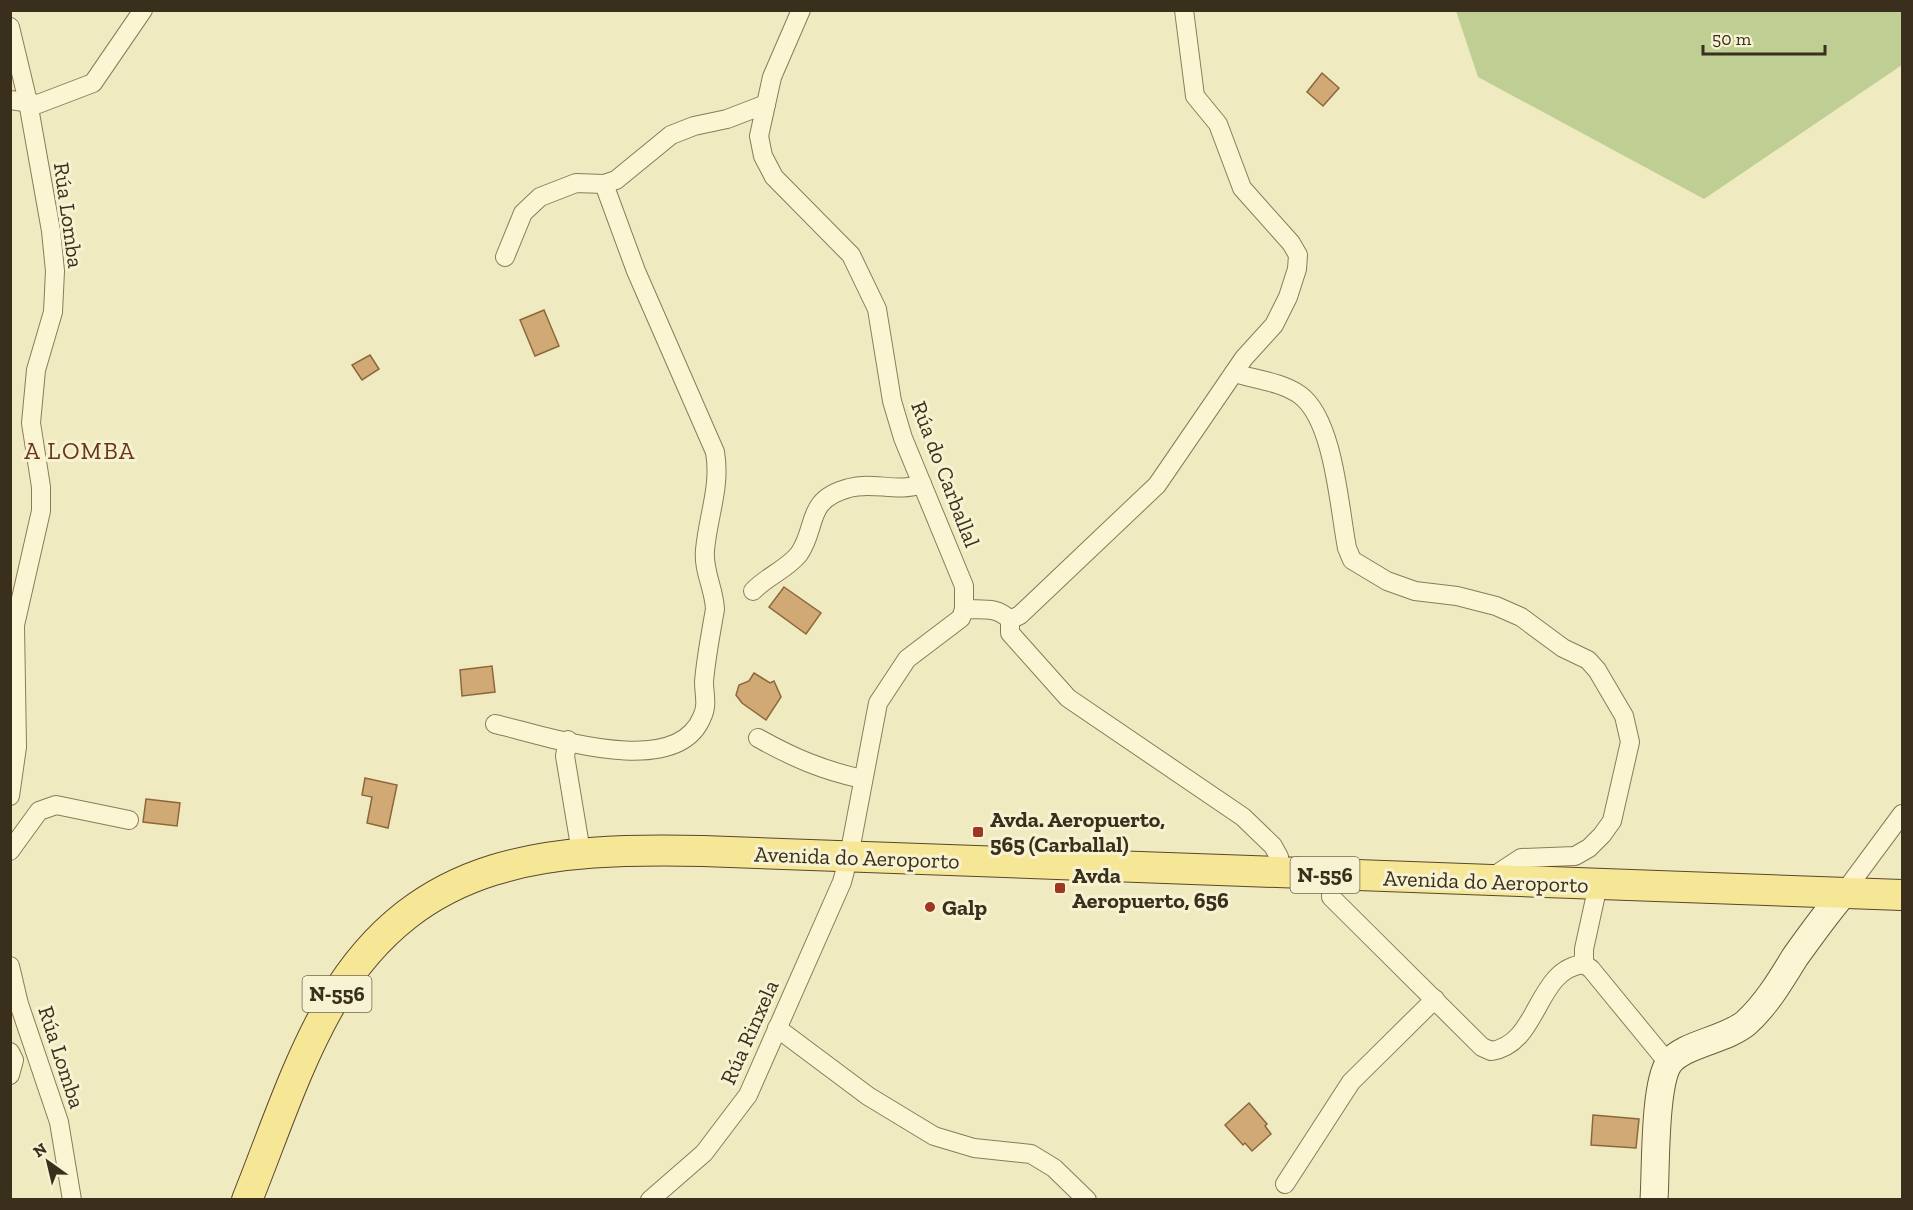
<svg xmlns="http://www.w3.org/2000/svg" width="1913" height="1210" font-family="'Zilla Slab',serif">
<rect width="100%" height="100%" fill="#f0eac1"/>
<polygon fill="#bfcf94" points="1456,11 1902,11 1902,65 1704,199 1478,77"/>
<g fill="#d1a974" stroke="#8b683c" stroke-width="1.5">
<polygon points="1322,73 1339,88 1323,106 1307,92"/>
<polygon points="544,310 559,346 535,356 520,320"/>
<polygon points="370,355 379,369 362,380 352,365"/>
<polygon points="784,587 821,613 806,634 769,607"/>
<polygon points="492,666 495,692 462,696 460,670"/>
<polygon points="754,673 770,683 774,681 781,697 766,720 742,703 736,695 739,685 749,681"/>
<polygon points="365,778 397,785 388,828 367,823 372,797 362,795"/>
<polygon points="146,799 180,803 177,826 143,822"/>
<polygon points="1249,1103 1267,1124 1265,1126 1271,1134 1252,1151 1245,1143 1243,1145 1225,1125"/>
<polygon points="1593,1115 1639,1119 1636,1148 1591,1145"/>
</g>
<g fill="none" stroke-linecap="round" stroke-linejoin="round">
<defs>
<g id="minor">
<polyline points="10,27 28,102 51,231 55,271 53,312 36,370 31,423 41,487 41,511 15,625 17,747 10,796"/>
<polyline points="10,100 38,104 93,83 143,10"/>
<polyline points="505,257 523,213 540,197 576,183 604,184 616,180 671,135 694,126 727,119 766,104"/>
<path d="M1234,373C1254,379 1282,382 1300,395C1334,420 1339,507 1347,548L1352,560L1387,581L1415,591L1457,596L1496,606L1521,617L1563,648L1588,660L1597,670L1624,716L1630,742L1612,821L1602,835L1589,848L1575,856L1521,858L1489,879"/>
<path d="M753,591C767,576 786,570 799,554C818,527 804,500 849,488C873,481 897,493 922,484"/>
<path d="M964,609C982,610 997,606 1010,620V633L1068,698L1243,817L1273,846L1279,857L1277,873"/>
<polyline points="1010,620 1020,615 1157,485 1244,358 1274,325 1288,297 1297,269 1298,255 1291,243 1242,188 1218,124 1195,96 1184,10"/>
<path d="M495,724C544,735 676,782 702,717C708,705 704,694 704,682C706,657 711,633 715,609C714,588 703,571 705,550C708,516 721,486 715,452L636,271L604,184"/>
<path d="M758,738C794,758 822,770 862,779"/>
<polyline points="568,740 565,756 581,852"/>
<polyline points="10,851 39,811 56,805 129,820"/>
<path d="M1332,875L1331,897L1482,1047L1491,1051C1540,1044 1535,969 1584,964L1591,969L1669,1064"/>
<polyline points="1842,895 1902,814"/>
<polyline points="1584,964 1584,949 1598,885"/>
<polyline points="10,966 19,1004 59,1122 72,1200"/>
<polyline points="777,1028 868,1096 934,1136 974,1148 1031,1154 1054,1168 1087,1200"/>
<polyline points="10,1052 14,1060 10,1075"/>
<polyline points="1285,1184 1351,1082 1435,999"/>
<polyline points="650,1200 704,1153 748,1095 842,882 849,856 878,703 907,659 961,618 964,609 964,586 903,438 892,401 877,309 851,255 774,177 763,156 759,136 772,77 801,10"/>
</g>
<path id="secondary" d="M1654,1200C1656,1170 1654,1085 1669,1063C1683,1044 1726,1040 1746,1023C1766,1005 1781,980 1795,957C1810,936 1825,915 1842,895"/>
<path id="primary" d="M247,1200C274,1133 297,1061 333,1000C420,855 551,848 703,851L1902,895"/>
</defs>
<use href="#minor" stroke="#8b7b57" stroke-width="20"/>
<use href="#secondary" stroke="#6d5b3a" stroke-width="29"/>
<use href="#primary" stroke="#58472c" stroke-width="32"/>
<use href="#minor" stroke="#fbf5d4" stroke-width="18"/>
<use href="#secondary" stroke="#fbf5d4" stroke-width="27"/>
<use href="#primary" stroke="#f6e796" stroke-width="30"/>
</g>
<g fill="#9d3624" stroke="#f7f2d1" stroke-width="2">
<rect x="972" y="826" width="12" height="12" rx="3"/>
<rect x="1054" y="882" width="12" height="12" rx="3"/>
<circle cx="930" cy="907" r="6"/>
</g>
<g text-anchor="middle" stroke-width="6" stroke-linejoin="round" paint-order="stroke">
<g fill="#f7f2d1" stroke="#736a52" stroke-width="1.5">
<rect x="1290.5" y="857" width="69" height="36" rx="4.5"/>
<rect x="302.5" y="976" width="69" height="36" rx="4.5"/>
</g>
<g font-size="21" font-weight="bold" fill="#3a2f1c">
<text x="1325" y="882">N-556</text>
<text x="337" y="1001">N-556</text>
</g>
<g font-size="22" fill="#3a2f1c" stroke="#f7f2d1">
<text transform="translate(69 215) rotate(82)" y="8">Rúa Lomba</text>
<text transform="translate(946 474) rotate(69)" y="8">Rúa do Carballal</text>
<text transform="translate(857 857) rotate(2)" y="8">Avenida do Aeroporto</text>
<text transform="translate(1486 881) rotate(2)" y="8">Avenida do Aeroporto</text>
<text transform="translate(749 1032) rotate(-66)" y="8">Rúa Rinxela</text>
<text transform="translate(62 1057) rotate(72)" y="8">Rúa Lomba</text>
</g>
<g font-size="22" font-weight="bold" fill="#3a2f1c" stroke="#f7f2d1" text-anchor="start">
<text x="990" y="827">Avda. Aeropuerto,<tspan x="990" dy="25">565 (Carballal)</tspan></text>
<text x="1072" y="883">Avda<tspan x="1072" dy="25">Aeropuerto, 656</tspan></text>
<text x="942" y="915">Galp</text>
</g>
<g font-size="24" letter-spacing="1.5" fill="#693619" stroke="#f7f2d1">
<text x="80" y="459">A LOMBA</text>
</g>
</g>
<rect width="1913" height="1210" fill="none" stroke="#3a2f1c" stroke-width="24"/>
<g transform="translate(48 1162) rotate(326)" stroke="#f7f2d1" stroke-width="4.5" paint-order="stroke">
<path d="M0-4.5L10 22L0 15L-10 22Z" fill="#3a2f1c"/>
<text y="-9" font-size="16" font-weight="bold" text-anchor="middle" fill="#3a2f1c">N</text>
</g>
<path d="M1703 45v9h122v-9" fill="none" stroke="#3a2f1c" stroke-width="3"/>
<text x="1712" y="45" font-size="18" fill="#3a2f1c" stroke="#f7f2d1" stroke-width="4.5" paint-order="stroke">50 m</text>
</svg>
